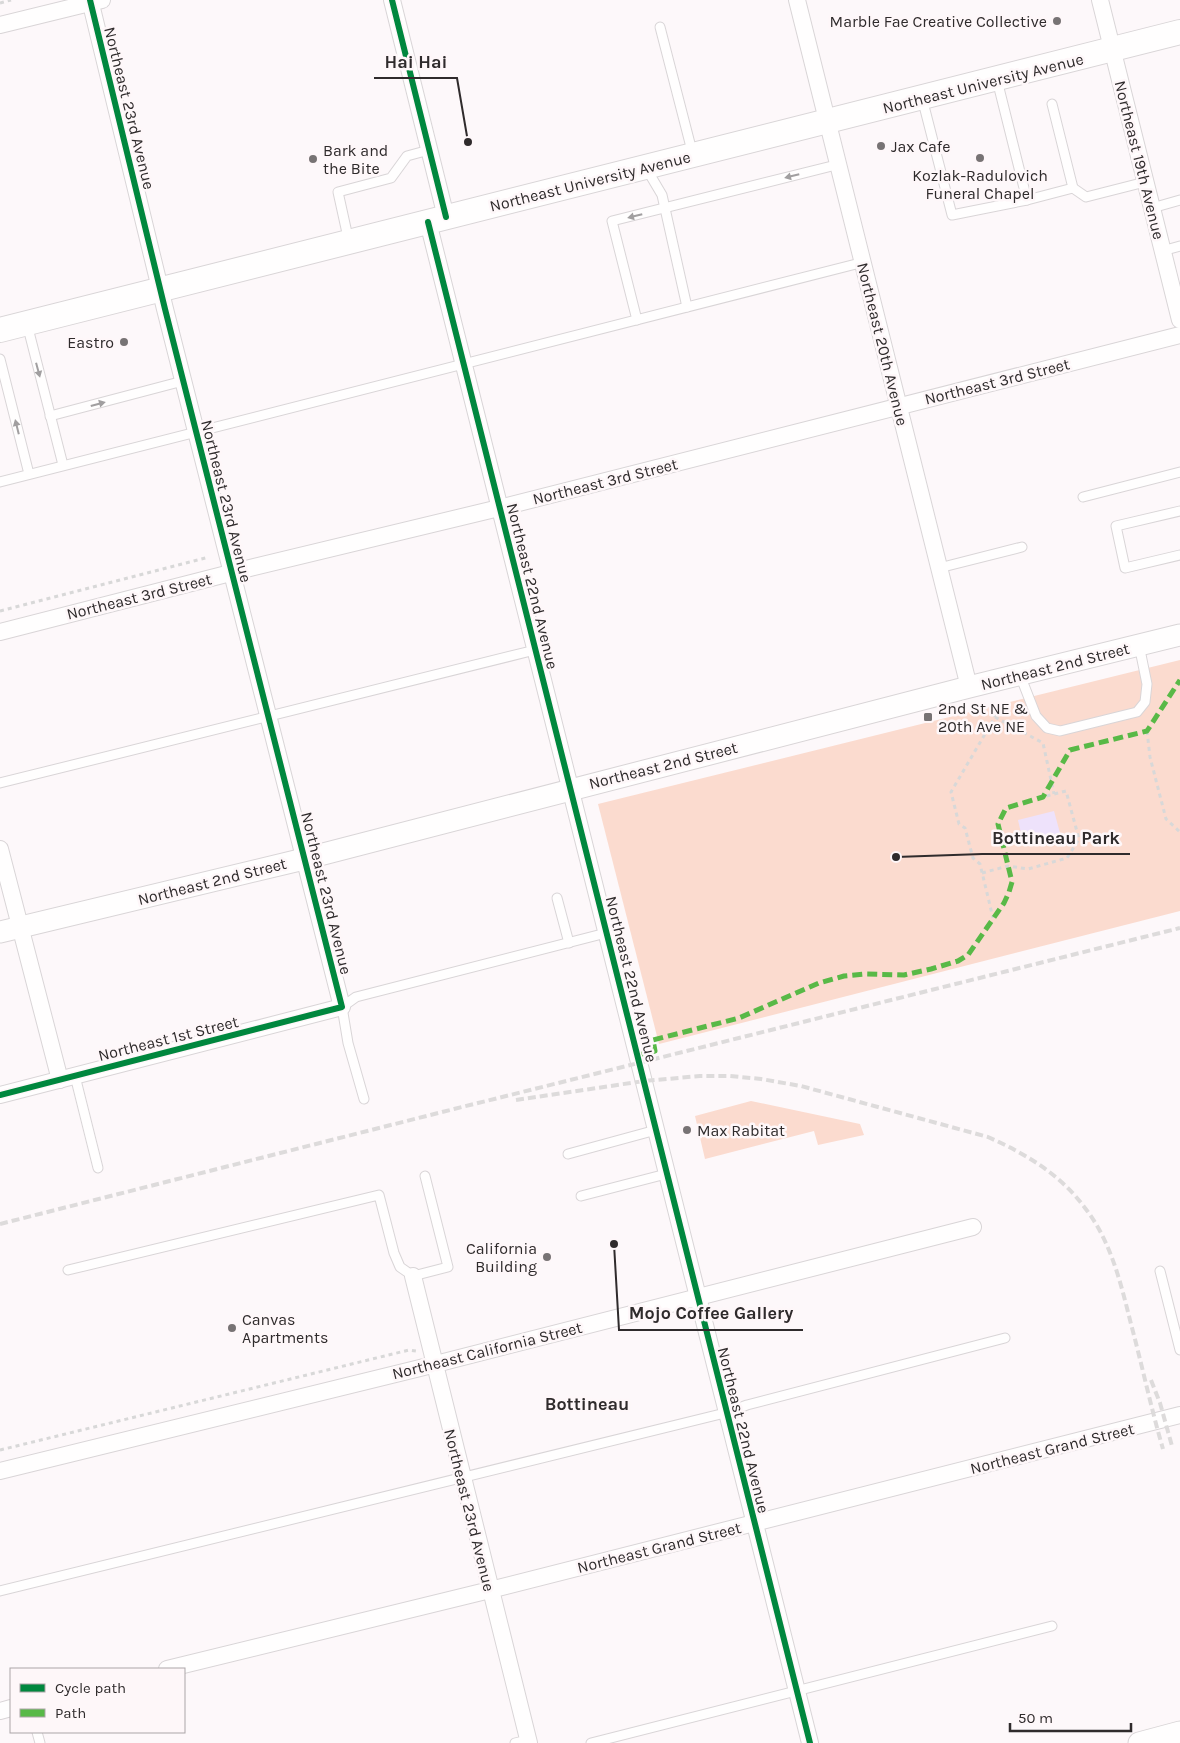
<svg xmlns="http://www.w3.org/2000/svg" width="1180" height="1743" font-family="Karla,sans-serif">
<rect width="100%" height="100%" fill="#fdf8fa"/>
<g fill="#fbdbcf">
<polygon points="1180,660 1180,911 659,1044 598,804"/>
<polygon points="751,1101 860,1124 864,1135 818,1145 814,1131 705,1159 695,1116"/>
</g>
<polygon fill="#eee2fb" points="1054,811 1060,833 1023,842 1018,820"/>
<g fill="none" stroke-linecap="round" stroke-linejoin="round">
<defs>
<g id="service">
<polyline points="660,27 693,155"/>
<polyline points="997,80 1027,200 1073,188 1052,104"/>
<polyline points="922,98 952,215 1027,200"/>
<polyline points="646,168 662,195 687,307"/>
<polyline points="1073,188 1086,197 1145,182"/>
<polyline points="1152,208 1180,200"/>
<polyline points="349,242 338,192 391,178 407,156 429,150"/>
<polyline points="1162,251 1180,246"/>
<polyline points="637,320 612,221 840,164"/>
<polyline points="27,324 63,465"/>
<polyline points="0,359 29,474"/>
<polyline points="50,416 183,381"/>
<polyline points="0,482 864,262"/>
<polyline points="1083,497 1180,472"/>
<polyline points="1180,511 1116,526 1125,568 1180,555"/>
<polyline points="939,568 1022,547"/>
<polyline points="1020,675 1036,716 1047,728 1060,731 1137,712 1145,702 1147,684 1139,645"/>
<polyline points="0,783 535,650"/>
<polyline points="557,898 569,943"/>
<polyline points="75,1076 98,1168"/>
<polyline points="364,1099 348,1043 342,1007 356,997 606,933"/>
<polyline points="568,1154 656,1130"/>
<polyline points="581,1196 666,1174"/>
<polyline points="68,1270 379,1195 394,1253 400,1267 413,1276 448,1267 425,1176"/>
<polyline points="1160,1271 1180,1350"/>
<polyline points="0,1591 725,1413 747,1405 1005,1338"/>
<polyline points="37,1732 40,1743"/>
<polyline points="515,1743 528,1740"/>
<polyline points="591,1743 1052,1626"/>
</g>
<g id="minor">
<polyline points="392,0 446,217"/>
<polyline points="797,0 969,687"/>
<polyline points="1100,0 1180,320"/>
<polyline points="0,25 102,0"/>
<path d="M428,222C554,729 681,1236 810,1743"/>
<polyline points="0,632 250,568 499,508 1180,335"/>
<polyline points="0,849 60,1080"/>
<polyline points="0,1095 342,1007 165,309 90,0"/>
<polyline points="413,1276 529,1743"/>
<polyline points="0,1471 420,1368 973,1227"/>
<polyline points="167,1669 490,1590 1180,1415"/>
<polyline points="0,1711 11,1708"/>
</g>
<g id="tertiary">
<polyline points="0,932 304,859 969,687 1180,635"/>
<polyline points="1139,1743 1180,1732"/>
</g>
<polyline id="secondary" points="0,330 1180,32"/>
</defs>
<use href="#service" stroke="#d9d5d7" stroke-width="11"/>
<use href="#minor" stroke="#d9d5d7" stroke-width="18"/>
<use href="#tertiary" stroke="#d9d5d7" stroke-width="23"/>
<use href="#secondary" stroke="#d9d5d7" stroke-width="26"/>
<g stroke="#d8d8d8" stroke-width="3" stroke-dasharray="4 4" stroke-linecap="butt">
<polyline points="0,3 11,0"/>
<polyline points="0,611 209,557"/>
<polyline points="991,706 995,717 951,792 959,824 965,828 973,858 980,864 993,918"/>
<polyline points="995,717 1043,743 1054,794"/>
<polyline points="1147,731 1150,757 1166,819 1180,832"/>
<polyline points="982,873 1008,866 1028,869 1067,858 1079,839 1066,791 1043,797"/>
<polyline points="0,1450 409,1350 416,1351"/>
</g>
<use href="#service" stroke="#fffefe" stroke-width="9"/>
<use href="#minor" stroke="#fffefe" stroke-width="16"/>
<use href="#tertiary" stroke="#fffefe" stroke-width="21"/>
<use href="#secondary" stroke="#fffefe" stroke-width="24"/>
<g stroke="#dddbdb" stroke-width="4" stroke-dasharray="8 4" stroke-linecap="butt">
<path d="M516,1100L644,1081L700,1076H730L761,1079L801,1086L988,1137C1026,1154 1060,1174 1085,1208C1111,1241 1121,1284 1131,1324C1142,1365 1151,1408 1163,1449"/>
<polyline points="0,1224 454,1109 1180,928"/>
<polyline points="1151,1380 1160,1403 1172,1446"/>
</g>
<polyline stroke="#58b947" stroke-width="5" stroke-dasharray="10 5" stroke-linecap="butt" points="637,1055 655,1051 653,1040 739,1018 819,983 844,976 865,974 904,975 931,969 958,961 968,955 1004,903 1009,892 1012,882 998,824 1006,808 1043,797 1070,750 1147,731 1180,680"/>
<defs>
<g id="cycleway">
<polyline points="392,0 446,217"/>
<path d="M428,222C554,729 681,1236 810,1743"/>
<polyline points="0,1095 342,1007 165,309 90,0"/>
</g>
</defs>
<use href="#cycleway" stroke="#fef7f9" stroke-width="9"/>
<use href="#cycleway" stroke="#00873e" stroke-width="6"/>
</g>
<defs><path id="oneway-solid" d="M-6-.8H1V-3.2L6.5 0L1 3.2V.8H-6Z" transform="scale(1.25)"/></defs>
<g fill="#a19fa0">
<use href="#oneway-solid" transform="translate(792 176) rotate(166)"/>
<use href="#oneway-solid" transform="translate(635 216) rotate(166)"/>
<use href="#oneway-solid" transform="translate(38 370) rotate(75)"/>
<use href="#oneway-solid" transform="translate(98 404) rotate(-15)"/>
<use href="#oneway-solid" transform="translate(17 427) rotate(-104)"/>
</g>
<g fill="#777374" stroke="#fef7f9" stroke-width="2">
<circle cx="1057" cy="21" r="5"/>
<circle cx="881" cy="146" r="5"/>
<circle cx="980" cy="158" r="5"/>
<circle cx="313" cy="159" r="5"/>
<circle cx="124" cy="342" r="5"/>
<rect x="923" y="712" width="10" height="10" rx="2.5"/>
<circle cx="687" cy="1130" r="5"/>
<circle cx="547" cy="1257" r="5"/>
<circle cx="232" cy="1328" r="5"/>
</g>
<g text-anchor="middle" stroke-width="5" stroke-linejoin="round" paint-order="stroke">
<g font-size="16" fill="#2f2b2c" stroke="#fef7f9" text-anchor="start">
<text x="1047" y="27" text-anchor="end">Marble Fae Creative Collective</text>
<text x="891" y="152">Jax Cafe</text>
<text x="323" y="156">Bark and<tspan x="323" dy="18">the Bite</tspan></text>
<text x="980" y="181" text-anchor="middle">Kozlak-Radulovich<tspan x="980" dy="18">Funeral Chapel</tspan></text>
<text x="114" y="348" text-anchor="end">Eastro</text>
<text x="938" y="714">2nd St NE &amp;<tspan x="938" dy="18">20th Ave NE</tspan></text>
<text x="697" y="1136">Max Rabitat</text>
<text x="537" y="1254" text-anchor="end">California<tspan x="537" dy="18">Building</tspan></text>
<text x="242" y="1325">Canvas<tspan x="242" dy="18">Apartments</tspan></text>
</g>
<g font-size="16" fill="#2f2b2c" stroke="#fef7f9">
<text transform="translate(983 83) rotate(-14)" y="6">Northeast University Avenue</text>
<text transform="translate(130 108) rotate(76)" y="6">Northeast 23rd Avenue</text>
<text transform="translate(1140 160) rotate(76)" y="6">Northeast 19th Avenue</text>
<text transform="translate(590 181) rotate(-14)" y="6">Northeast University Avenue</text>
<text transform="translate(883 344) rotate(76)" y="6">Northeast 20th Avenue</text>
<text transform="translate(997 381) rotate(-14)" y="6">Northeast 3rd Street</text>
<text transform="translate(605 481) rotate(-14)" y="6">Northeast 3rd Street</text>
<text transform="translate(227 501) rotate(76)" y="6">Northeast 23rd Avenue</text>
<text transform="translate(533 586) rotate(76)" y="6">Northeast 22nd Avenue</text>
<text transform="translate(139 596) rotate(-14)" y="6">Northeast 3rd Street</text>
<text transform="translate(1055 666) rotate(-14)" y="6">Northeast 2nd Street</text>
<text transform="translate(663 765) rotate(-14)" y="6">Northeast 2nd Street</text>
<text transform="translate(212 881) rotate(-14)" y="6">Northeast 2nd Street</text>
<text transform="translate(327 893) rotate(76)" y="6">Northeast 23rd Avenue</text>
<text transform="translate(632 979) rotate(76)" y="6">Northeast 22nd Avenue</text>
<text transform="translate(168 1038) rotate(-14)" y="6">Northeast 1st Street</text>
<text transform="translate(487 1350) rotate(-14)" y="6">Northeast California Street</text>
<text transform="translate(744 1430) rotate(76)" y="6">Northeast 22nd Avenue</text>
<text transform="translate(1052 1448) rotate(-14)" y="6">Northeast Grand Street</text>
<text transform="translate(470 1510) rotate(76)" y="6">Northeast 23rd Avenue</text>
<text transform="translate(659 1547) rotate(-14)" y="6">Northeast Grand Street</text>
</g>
<g font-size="18" font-weight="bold" fill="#2f2b2c" stroke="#fef7f9">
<text x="587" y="1410">Bottineau</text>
</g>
</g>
<path fill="none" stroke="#2f2b2c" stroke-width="2" d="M468 142L457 78H374M896 857L982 854H1130M614 1244L619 1330H803"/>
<g fill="#2f2b2c" stroke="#fef7f9" stroke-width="2">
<circle cx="468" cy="142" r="5"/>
<circle cx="896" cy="857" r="5"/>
<circle cx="614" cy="1244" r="5"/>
</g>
<g font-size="18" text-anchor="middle" font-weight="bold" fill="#2f2b2c" stroke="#fef7f9" stroke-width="5" stroke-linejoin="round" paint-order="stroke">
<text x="416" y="68">Hai Hai</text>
<text x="1056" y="844">Bottineau Park</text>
<text x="711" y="1319">Mojo Coffee Gallery</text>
</g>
<rect x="10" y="1668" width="175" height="65" fill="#fef7f9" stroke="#aba5a7"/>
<rect x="20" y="1684" width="25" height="8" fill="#00873e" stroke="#aba5a7"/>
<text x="55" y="1693" font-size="15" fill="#2f2b2c">Cycle path</text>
<rect x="20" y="1709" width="25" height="8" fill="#58b947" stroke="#aba5a7"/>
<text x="55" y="1718" font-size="15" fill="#2f2b2c">Path</text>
<path d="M1010 1723v8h121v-8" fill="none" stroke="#2f2b2c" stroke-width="2.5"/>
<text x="1018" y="1723" font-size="15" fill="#2f2b2c" stroke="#fef7f9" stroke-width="4" paint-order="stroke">50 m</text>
</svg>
